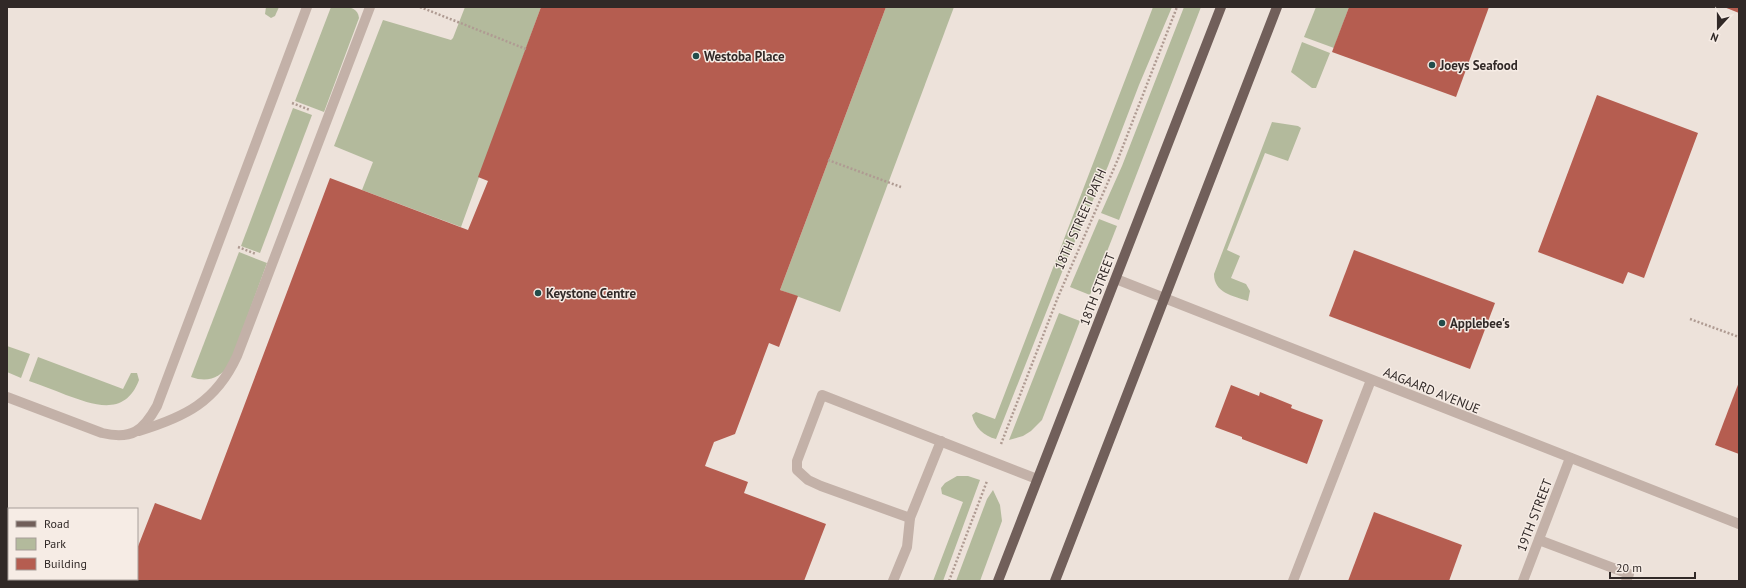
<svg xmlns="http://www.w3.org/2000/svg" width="1746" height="588" font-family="'PT Sans',sans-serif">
<rect width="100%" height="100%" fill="#ede2da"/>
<g fill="#b3ba9c">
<polygon points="266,7 279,7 275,16 271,18 265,14"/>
<path d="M331,7C341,7 358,4 359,18L324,112L295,101Z"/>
<polygon points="465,7 541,7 461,227 362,190 373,162 334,146 383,20 451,40 453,38"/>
<polygon points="886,7 954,7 840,312 780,290"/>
<path d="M1153,7H1172L1139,85L1108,166L1066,262L996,439C984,436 975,428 972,415L976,412L995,419Z"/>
<polygon points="1184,7 1201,7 1119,220 1101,213 1122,166"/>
<polygon points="1316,7 1349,7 1334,48 1304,37"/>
<polygon points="1302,42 1330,53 1316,88 1312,88 1291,72"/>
<polygon points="293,108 312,115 260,253 241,246"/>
<path d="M1272,122L1298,126L1301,128L1288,161L1265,153L1227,250L1240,256L1231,278L1246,284L1250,291L1248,301C1233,296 1214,293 1214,274Z"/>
<polygon points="1099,219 1117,226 1090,295 1070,287"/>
<path d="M239,252L267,263L230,364C220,378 208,383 191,377Z"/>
<polygon points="1059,313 1080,321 1042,420 1031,431 1023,436 1009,440"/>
<polygon points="7,346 30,354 21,378 7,372"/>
<path d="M38,357L123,389L131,373H137L139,380C125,417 94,405 66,395C54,390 41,385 29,381Z"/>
<polygon points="957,476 968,476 980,480 943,581 933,581 963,502 942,494 941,488 945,483"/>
<polygon points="993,490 1000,505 1002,521 980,581 956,581 987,499"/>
</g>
<g fill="#b55d50">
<polygon points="541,7 886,7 780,290 798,296 779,347 769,343 735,434 714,442 705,466 748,482 744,493 826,524 804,581 125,581 126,579 137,579 137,549 155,503 201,520 330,178 468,230 488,181 478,177"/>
<polygon points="1349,7 1489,7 1456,97 1332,52"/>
<polygon points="1724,7 1739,7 1739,13"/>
<polygon points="1597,95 1698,133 1644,278 1628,272 1623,284 1538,252"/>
<polygon points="1354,250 1495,303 1470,369 1329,316"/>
<polygon points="1739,382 1739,454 1715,445"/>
<polygon points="1231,385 1259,396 1260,392 1292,405 1291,408 1323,420 1307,464 1242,439 1242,437 1215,427"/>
<polygon points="1374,512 1462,545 1449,581 1348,581"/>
</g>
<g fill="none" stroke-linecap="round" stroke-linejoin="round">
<g stroke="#af9b92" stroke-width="2.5" stroke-dasharray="2 2" stroke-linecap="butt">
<polyline points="420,7 526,49"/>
<polyline points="292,103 310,110"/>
<polyline points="828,160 901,187"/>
<polyline points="238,247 256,254"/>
<polyline points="1690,319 1739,337"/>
<polyline points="1001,444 1058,297 1118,159 1177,7"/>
<polyline points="949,581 987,481"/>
</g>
<g stroke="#c3b1a8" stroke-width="10">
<path d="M7,397L102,433C132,440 143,431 157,406L307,7"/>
<path d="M139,431C185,417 216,402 237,356L370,7"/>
<polyline points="910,518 821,486 808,480 797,470 797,461 822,395 1037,479"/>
<polyline points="1539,540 1629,574 1626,581"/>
<polyline points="893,581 907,547 910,518 941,441"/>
<polyline points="1293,581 1371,380"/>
</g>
<g stroke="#c3b1a8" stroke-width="10">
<polyline points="1116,279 1739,524"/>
<polyline points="1523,581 1570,458"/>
</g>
<g stroke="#715f5a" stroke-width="10">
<polyline points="998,581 1221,7"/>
<polyline points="1055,581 1277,7"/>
</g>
</g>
<g fill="#224d4b" stroke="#f6ece5" stroke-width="1.5">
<circle cx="696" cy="56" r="4"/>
<circle cx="1432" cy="65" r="4"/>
<circle cx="538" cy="293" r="4"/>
<circle cx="1442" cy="323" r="4"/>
</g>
<g text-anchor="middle" stroke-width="3" stroke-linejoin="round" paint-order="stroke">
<g font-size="13" font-weight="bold" fill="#312927" stroke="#f6ece5" text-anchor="start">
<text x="704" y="61">Westoba Place</text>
<text x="1440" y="70">Joeys Seafood</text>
<text x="546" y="298">Keystone Centre</text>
<text x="1450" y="328">Applebee's</text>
</g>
<g font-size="13" fill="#312927" stroke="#f6ece5">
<text transform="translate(1080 219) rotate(-66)" y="5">18TH STREET PATH</text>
<text transform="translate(1097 289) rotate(-69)" y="5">18TH STREET</text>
<text transform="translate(1432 390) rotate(22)" y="5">AAGAARD AVENUE</text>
<text transform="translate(1534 515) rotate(-69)" y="5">19TH STREET</text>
</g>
</g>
<rect width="1746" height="588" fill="none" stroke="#312927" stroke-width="16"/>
<rect x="8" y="508" width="130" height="72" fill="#f6ece5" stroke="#a79e99"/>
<rect x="16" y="521" width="20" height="6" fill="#715f5a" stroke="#a79e99"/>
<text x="44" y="528" font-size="12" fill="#312927">Road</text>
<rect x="16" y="538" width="20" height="12" fill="#b3ba9c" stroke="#a79e99"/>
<text x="44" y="548" font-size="12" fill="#312927">Park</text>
<rect x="16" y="558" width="20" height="12" fill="#b55d50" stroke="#a79e99"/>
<text x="44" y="568" font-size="12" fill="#312927">Building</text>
<g transform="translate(1718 28) rotate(201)" stroke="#f6ece5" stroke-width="3" paint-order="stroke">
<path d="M0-3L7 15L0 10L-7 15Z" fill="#312927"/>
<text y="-6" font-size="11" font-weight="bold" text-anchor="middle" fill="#312927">N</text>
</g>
<path d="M1610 572v6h85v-6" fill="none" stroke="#312927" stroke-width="2"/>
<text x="1616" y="572" font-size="12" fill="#312927" stroke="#f6ece5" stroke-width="3" paint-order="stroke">20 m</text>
</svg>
